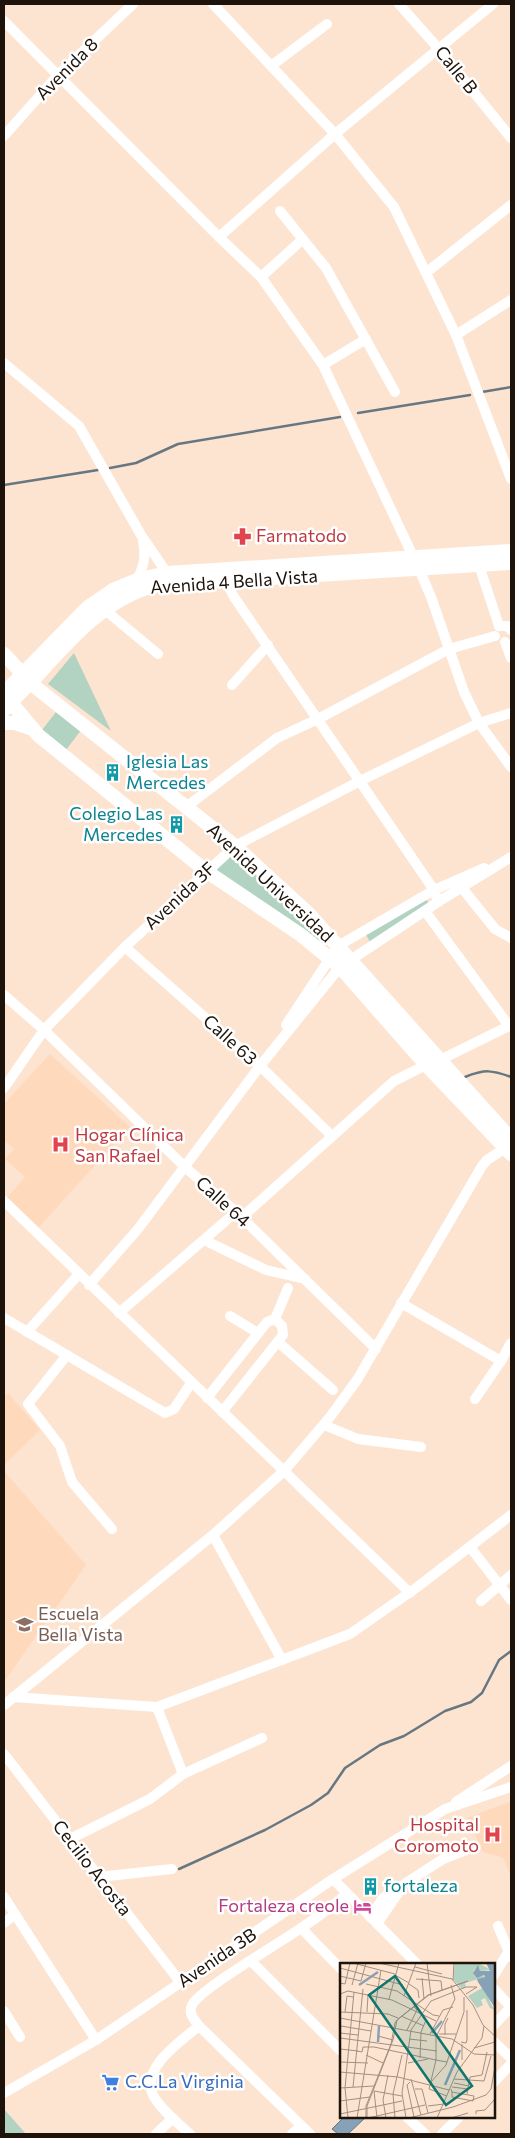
<svg xmlns="http://www.w3.org/2000/svg" width="515" height="2138" font-family="Commissioner,sans-serif">
<rect width="100%" height="100%" fill="#fde4d1"/>
<g fill="#ffd9bc">
<polygon points="50,1054 130,1127 37,1229 5,1200 25,1177 5,1159 14,1149 4,1140 4,1104"/>
<polygon points="8,1393 40,1430 4,1465 4,1397"/>
<polygon points="4,1471 86,1565 4,1682"/>
<polygon points="511,1801 511,1877 503,1858 483,1852 467,1818"/>
</g>
<g fill="#b2d2c2">
<polygon points="74,653 111,731 48,684"/>
<polygon points="56,712 81,730 66,750 42,730"/>
<polygon points="235,846 328,939 325,946 206,871"/>
<polygon points="426,899 430,905 370,942 365,933"/>
<polygon points="4,2109 26,2134 4,2134"/>
</g>
<polygon fill="#87a2b6" stroke="#677782" points="344,2117 366,2117 348,2134 338,2134 332,2129"/>
<g fill="none" stroke-linecap="round" stroke-linejoin="round">
<g stroke="#677782" stroke-width="2.5">
<polyline points="482,392 511,387"/>
<polyline points="358,413 470,395"/>
<polyline points="110,468 136,463 178,444 340,417"/>
<polyline points="4,485 98,470"/>
<path d="M465,1077C485,1069 492,1070 511,1077"/>
<polyline points="179,1869 265,1830 311,1805 328,1793 345,1768 380,1745 404,1736 445,1711 471,1702 482,1693 499,1660 511,1651"/>
</g>
<g stroke="#fff" stroke-width="10">
<polyline points="213,4 335,134 394,207 456,335 511,479"/>
<polyline points="399,4 438,48 511,138"/>
<polyline points="4,21 219,237 261,277 323,365 419,569 431,597 464,692 479,723 511,767"/>
<polyline points="271,66 327,24"/>
<polyline points="4,136 58,75 133,4"/>
<polyline points="280,211 326,268 395,392"/>
<polyline points="219,237 335,134 493,4"/>
<polyline points="427,272 511,205"/>
<polyline points="261,277 303,239"/>
<polyline points="456,335 511,300"/>
<polyline points="4,363 79,426 141,535 167,573"/>
<polyline points="323,365 366,339"/>
<polyline points="477,559 499,626"/>
<polyline points="225,575 226,582 234,597 434,890 438,902"/>
<path d="M137,580C144,566 146,557 143,541"/>
<polyline points="105,610 158,654"/>
<polyline points="499,626 507,626 511,630"/>
<polyline points="505,642 511,658"/>
<polyline points="232,685 268,645"/>
<polyline points="186,807 277,738 318,719 449,649 495,636"/>
<polyline points="462,888 495,929 511,938"/>
<polyline points="425,911 509,1026"/>
<polyline points="125,947 260,1066 332,1136"/>
<polyline points="4,995 44,1030 185,1167 236,1212 376,1349"/>
<polyline points="286,1025 338,946 434,890 484,868"/>
<polyline points="440,1060 511,1025"/>
<polyline points="4,1088 44,1030 125,947 235,846 360,781 479,723 511,713"/>
<polyline points="4,1201 284,1471 330,1417 357,1380 482,1166 487,1160 510,1145"/>
<polyline points="241,1218 394,1081 426,1065"/>
<polyline points="204,1240 266,1270 305,1279"/>
<polyline points="89,1285 138,1229 260,1066 340,967 438,902 511,857"/>
<polyline points="401,1303 501,1361 511,1343"/>
<polyline points="119,1313 236,1212"/>
<polyline points="230,1316 258,1333"/>
<polyline points="4,1318 165,1413 174,1409 191,1383"/>
<polyline points="275,1319 288,1288"/>
<polyline points="27,1332 79,1274"/>
<polyline points="278,1342 333,1390"/>
<polyline points="67,1355 28,1404 60,1446 72,1482 112,1529"/>
<polyline points="207,1398 267,1322 275,1319 282,1326 283,1335 222,1412"/>
<polyline points="475,1399 501,1361"/>
<polyline points="324,1425 358,1439 421,1447"/>
<polyline points="213,1535 282,1660"/>
<polyline points="470,1547 511,1600"/>
<polyline points="481,1601 511,1575"/>
<polyline points="13,1697 157,1707 350,1634 416,1588 511,1515"/>
<polyline points="4,1705 213,1535 284,1471 410,1593"/>
<polyline points="157,1707 183,1774"/>
<polyline points="4,1754 181,1983"/>
<polyline points="456,1802 511,1766"/>
<polyline points="70,1839 150,1799 183,1774 262,1738"/>
<polyline points="99,1877 172,1869"/>
<polyline points="333,1879 417,1964"/>
<polyline points="4,1897 96,2040"/>
<polyline points="370,1917 383,1898 443,1859 466,1850"/>
<polyline points="4,1923 15,1914"/>
<polyline points="377,1924 401,1889"/>
<polyline points="498,1926 511,1957"/>
<polyline points="301,1928 341,1969"/>
<polyline points="251,1961 341,2051"/>
<polyline points="494,1975 509,1951"/>
<polyline points="494,1989 511,2007"/>
<polyline points="4,2011 20,2037"/>
<polyline points="494,2025 511,2007"/>
<polyline points="494,2042 511,2058"/>
<polyline points="494,2082 511,2064"/>
<polyline points="4,2093 96,2040 333,1879 445,1809 511,1787"/>
<polyline points="407,2117 425,2134"/>
<polyline points="156,2134 173,2118"/>
<path d="M190,2134C178,2123 160,2109 153,2095C140,2068 182,2040 199,2026"/>
<polyline points="292,2134 301,2126"/>
<path d="M310,2134L199,2026C194,2019 188,2014 192,2005C201,1988 280,1943 301,1928C317,1918 332,1906 347,1894"/>
<polyline points="442,2134 459,2117"/>
</g>
<g stroke="#fff" stroke-width="14">
<polyline points="4,654 33,685 235,846 309,914 511,1139"/>
<polyline points="4,693 88,607 113,590 137,580 167,573 511,551"/>
<polyline points="4,694 38,735 206,871 301,935 340,967 426,1065 511,1154"/>
<path d="M4,710C14,699 25,688 36,677C71,638 105,599 156,585L511,563"/>
<polyline points="4,723 15,723 33,729"/>
</g>
</g>
<defs>
<symbol id="pharmacy-bare" viewBox="-9 -9 18 18"><path d="M-2-6h4v4h4v4h-4v4h-4v-4h-4v-4h4Z" fill="#e0444e" stroke="#fff" stroke-width="2.5" paint-order="stroke"/></symbol>
<symbol id="building-bare" viewBox="-9 -9 18 18"><path d="M-4-6H4V6H1V3H-1V6H-4ZM-2.5-4.3h1.7v1.8h-1.7ZM.8-4.3h1.7v1.8H.8ZM-2.5-1h1.7V.8h-1.7ZM.8-1h1.7V.8H.8Z" fill="#0f9aa8" stroke="#fff" stroke-width="2.5" paint-order="stroke"/></symbol>
<symbol id="hospital-bare" viewBox="-9 -9 18 18"><path d="M-5-5h3v3.5h4V-5h3V5h-3V1.5h-4V5h-3Z" fill="#e0444e" stroke="#fff" stroke-width="2.5" paint-order="stroke"/></symbol>
<symbol id="school-bare" viewBox="-9 -9 18 18"><path d="M0-5L7-2L0 1L-7-2ZM-4 1L0 2.5L4 1V4Q0 6-4 4Z" fill="#8d6e63" stroke="#fff" stroke-width="2.5" paint-order="stroke"/></symbol>
<symbol id="hotel-bare" viewBox="-9 -9 18 18"><path d="M-6-4.5h1.5V1H6V5H4.5V3h-9V5H-6ZM-4 0a1.8 1.8 0 1 1 3.6 0ZM.5 0V-2.5h3Q6-2.5 6 0Z" fill="#d1479c" stroke="#fff" stroke-width="2.5" paint-order="stroke"/></symbol>
<symbol id="supermarket-bare" viewBox="-9 -9 18 18"><path d="M-6-5.5h2.5l.6 2H6L4.5 2H-2.5L-4.4-4H-6ZM-1.5 3.2a1.3 1.3 0 1 0 .1 0ZM3 3.2a1.3 1.3 0 1 0 .1 0Z" fill="#3f7fe0" stroke="#fff" stroke-width="2.5" paint-order="stroke"/></symbol>
</defs>
<g fill-rule="evenodd">
<use href="#pharmacy-bare" x="230" y="524" width="25" height="25"/>
<use href="#building-bare" x="100" y="760" width="25" height="25"/>
<use href="#building-bare" x="164" y="812" width="25" height="25"/>
<use href="#hospital-bare" x="48" y="1132" width="25" height="25"/>
<use href="#school-bare" x="12" y="1612" width="25" height="25"/>
<use href="#hospital-bare" x="480" y="1822" width="25" height="25"/>
<use href="#building-bare" x="358" y="1874" width="25" height="25"/>
<use href="#hotel-bare" x="350" y="1894" width="25" height="25"/>
<use href="#supermarket-bare" x="98" y="2070" width="25" height="25"/>
</g>
<g text-anchor="middle" stroke-width="5" stroke-linejoin="round" paint-order="stroke">
<g font-size="18" fill="#1d130a" stroke="#fff">
<text transform="translate(67 69) rotate(-45)" y="6">Avenida 8</text>
<text transform="translate(456 70) rotate(51)" y="6">Calle B</text>
<text transform="translate(234 582) rotate(-4)" y="6">Avenida 4 Bella Vista</text>
<text transform="translate(270 883) rotate(43)" y="6">Avenida Universidad</text>
<text transform="translate(180 896) rotate(-43)" y="6">Avenida 3F</text>
<text transform="translate(230 1040) rotate(42)" y="6">Calle 63</text>
<text transform="translate(223 1202) rotate(42)" y="6">Calle 64</text>
<text transform="translate(92 1868) rotate(52)" y="6">Cecilio Acosta</text>
<text transform="translate(217 1958) rotate(-34)" y="6">Avenida 3B</text>
</g>
<g font-size="18" fill="#be3a42" stroke="#fff" text-anchor="start">
<text x="256" y="542">Farmatodo</text>
<text x="75" y="1141">Hogar Clínica<tspan x="75" dy="21">San Rafael</tspan></text>
<text x="479" y="1831" text-anchor="end">Hospital<tspan x="479" dy="21">Coromoto</tspan></text>
</g>
<g font-size="18" fill="#0d838f" stroke="#fff" text-anchor="start">
<text x="126" y="768">Iglesia Las<tspan x="126" dy="21">Mercedes</tspan></text>
<text x="163" y="820" text-anchor="end">Colegio Las<tspan x="163" dy="21">Mercedes</tspan></text>
<text x="384" y="1892">fortaleza</text>
</g>
<g font-size="18" fill="#785e54" stroke="#fff" text-anchor="start">
<text x="38" y="1620">Escuela<tspan x="38" dy="21">Bella Vista</tspan></text>
</g>
<g font-size="18" fill="#b23c85" stroke="#fff" text-anchor="end">
<text x="349" y="1912">Fortaleza creole</text>
</g>
<g font-size="18" fill="#366cbe" stroke="#fff" text-anchor="start">
<text x="125" y="2088">C.C.La Virginia</text>
</g>
</g>
<g transform="translate(340 1963)">
<rect width="155" height="155" fill="#fde4d1"/>
<path d="M115,0H138L151,7L140,8L138,3L133,8L145,14L125,20L126,24L122,26L113,16ZM144,24L151,41L155,47L150,45L145,35L141,37L143,42L137,45L128,33Z" fill="#b2d2c2"/>
<path d="M146,0H155V45L138,19L137,16L145,14L144,12L137,15L133,10L138,2L140,8H150Z" fill="#87a2b6"/>
<path fill="none" stroke="#87a2b6" stroke-width="2.5" d="M19,22L38,9M92,70L102,58M38,79L39,63M105,122L120,87"/>
<path fill="none" stroke="#a39081" stroke-width="1" d="M13,0L55,11M39,0L112,16L133,42L143,62L155,73M87,0L91,33M75,4L102,11M0,5L63,22M55,12L69,20M0,13L21,18L26,0M82,15L84,36M76,16L101,18L102,28M113,17L114,0M0,20L5,21L10,0M26,21L57,28L93,52L99,53M69,21L78,27L79,35M12,22L18,0M0,31L8,28L52,37L96,58M64,33L76,0M49,36L59,0M0,49L48,51L58,55M5,49L7,33L13,34M27,49L28,32M61,53L84,63M0,55L112,76L134,91L155,92M1,63L31,68M67,67L77,47L73,43M0,70L18,72M90,71L103,47L113,44M99,71H116M105,72V61L108,55M38,73L53,77M0,75L97,88M69,76L87,78M121,79L126,80L127,77V47M134,85L155,79M0,86L18,88M17,88L22,89L23,84H34L96,97V74L115,36L111,22M26,92L43,100M80,95L81,69L86,57M122,97V81M0,99L28,100M107,99L96,97L89,126L107,133M68,100L88,96M0,109L58,114L109,127M71,116L81,152M114,116L144,118L151,93M70,119L67,122L74,154M91,119L106,102L124,49V34M114,120L129,123M13,124L23,26M112,124L128,126M0,125L34,123M75,126H82L88,150M111,126L112,129L134,133L133,138L112,134V129M127,131L130,114L142,112L147,89M0,138L30,134M88,143L104,141M0,151L62,138M136,151V148L145,147L155,136M8,155L5,125L14,29M17,155L41,7M26,155V143L51,81L55,60L57,57L88,32L128,18L89,32L57,57L53,77L27,143V155M28,155L85,142M37,155L34,128L62,133M46,155L43,137L48,112M55,155L53,131L62,92M66,155L62,130L71,67L91,38L126,24H137L126,31M69,155L113,144L146,132L151,126L155,104M97,155L117,109L142,75L144,63M111,155L128,150"/>
<path fill="#0f766e" fill-opacity="0.15" stroke="#0f766e" stroke-width="2.5" d="M55,13L132,123L106,142L29,32Z"/>
<rect width="155" height="155" fill="none" stroke="#1d130a" stroke-width="2.5"/>
</g>
<rect width="515" height="2138" fill="none" stroke="#1d130a" stroke-width="10"/>
</svg>
